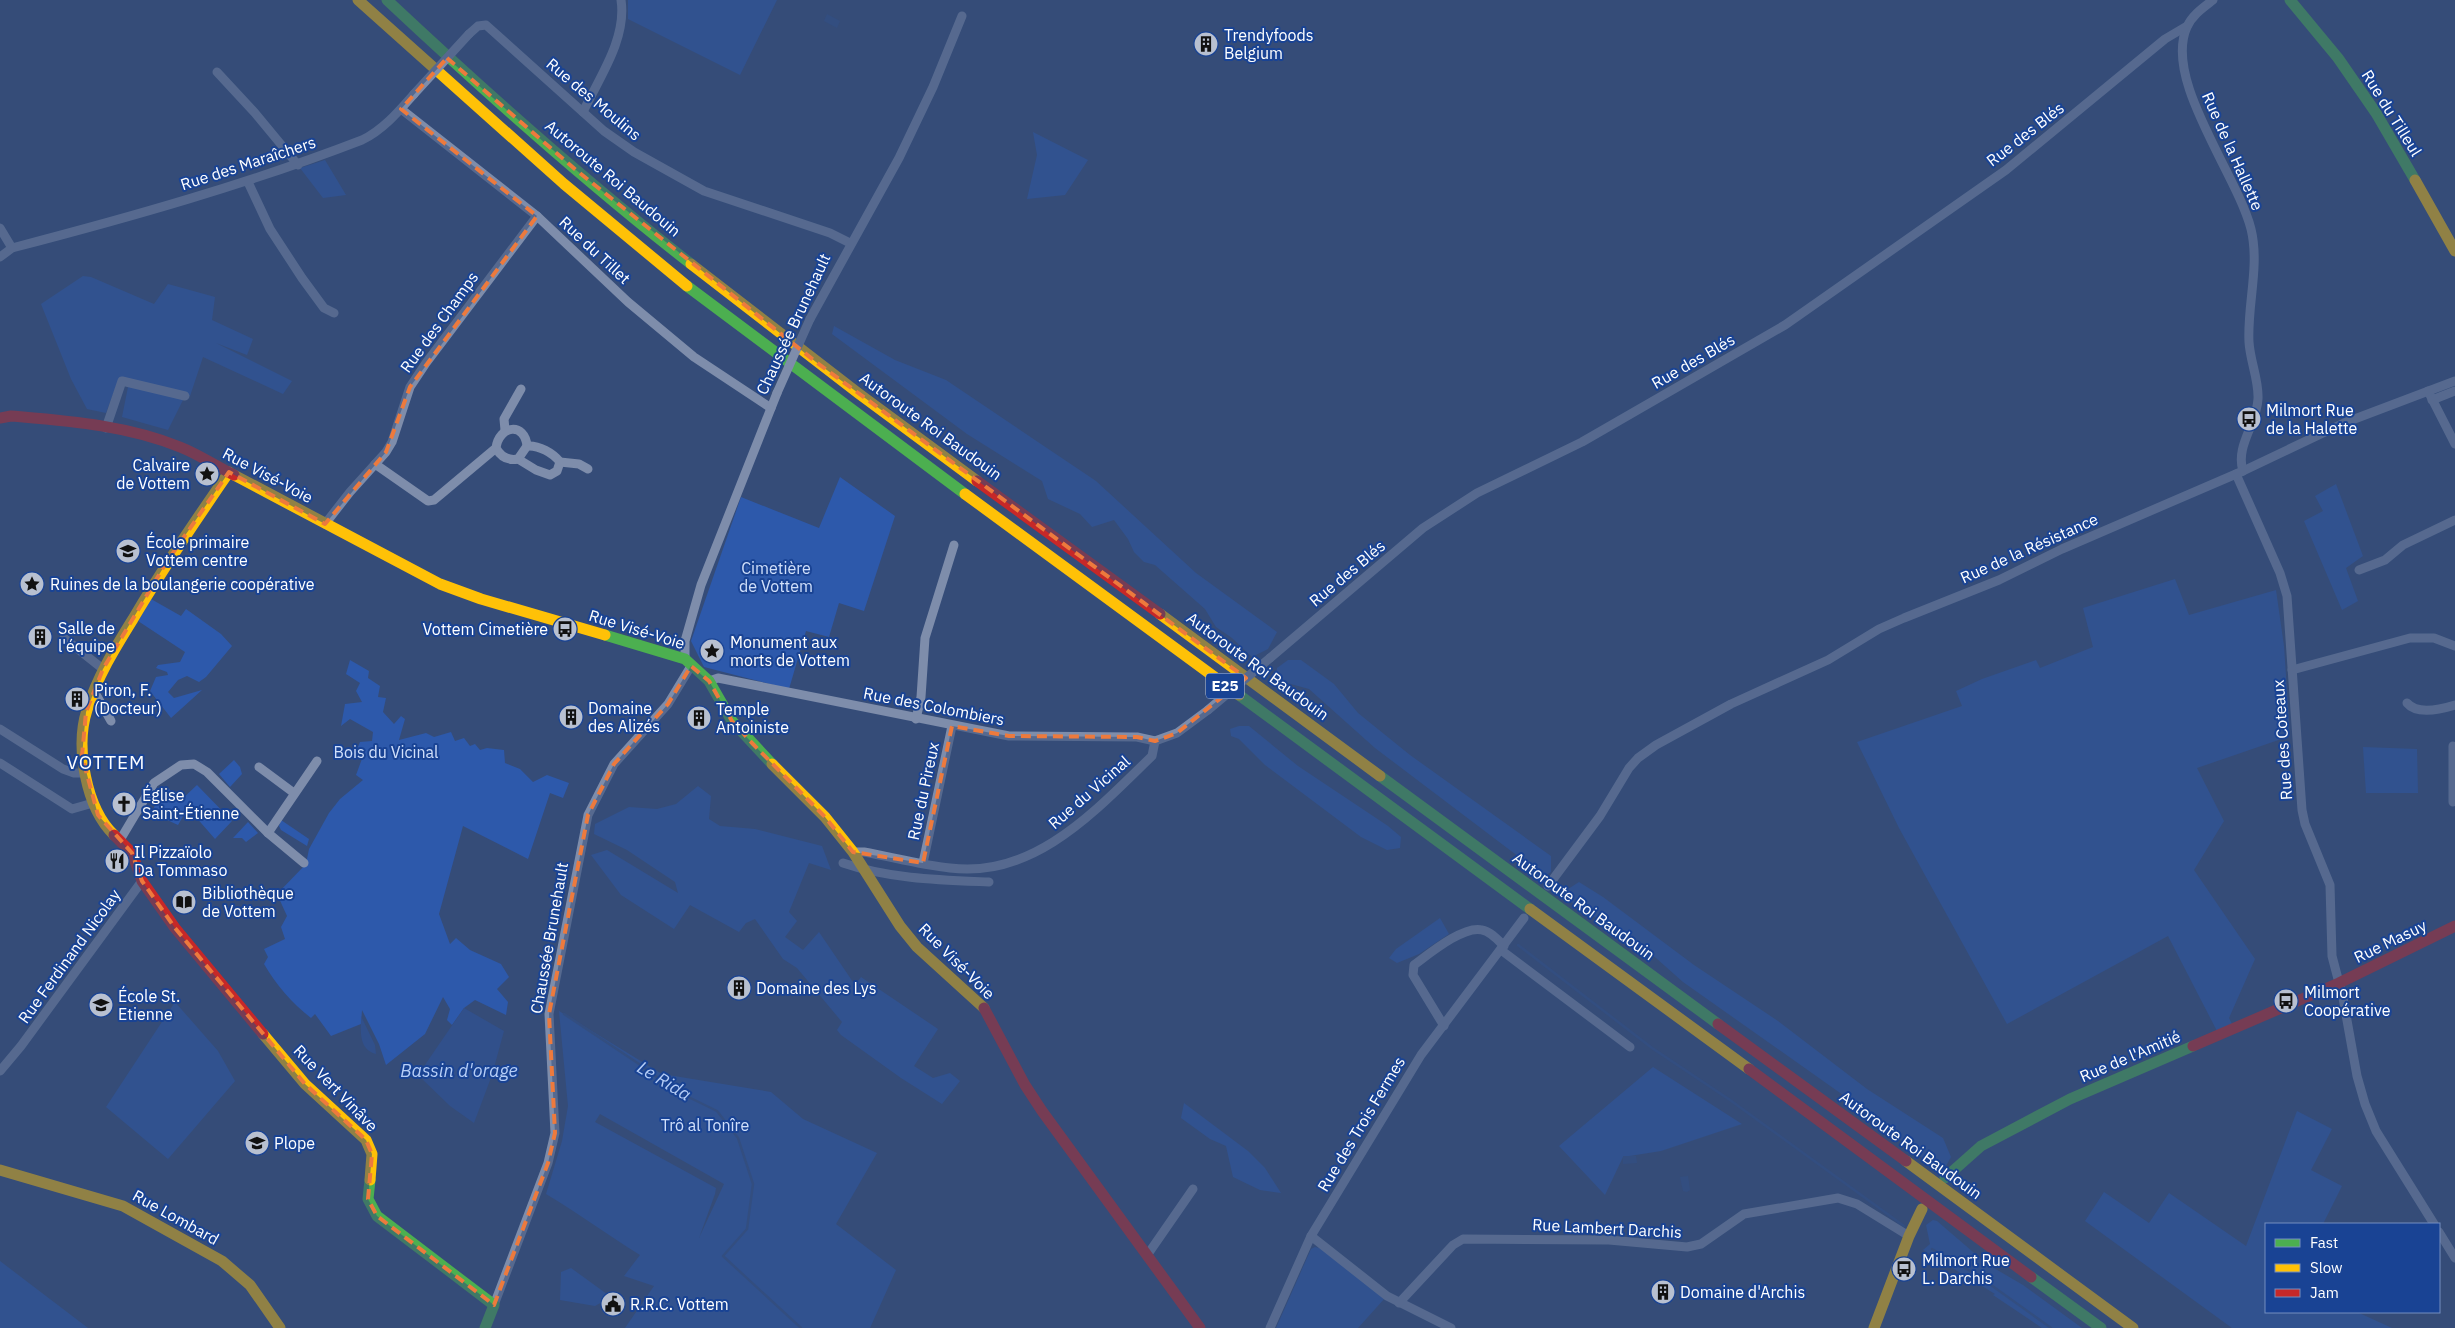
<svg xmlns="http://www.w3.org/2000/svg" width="2455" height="1328" font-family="'IBM Plex Sans',sans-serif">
<rect width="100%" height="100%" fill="#354c78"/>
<g fill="#2d59ab" fill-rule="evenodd">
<polygon points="628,0 777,0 740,75 628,19"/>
<polygon points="1033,132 1088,160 1065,195 1027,199 1037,155"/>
<polygon points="325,160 346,195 323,198 300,168"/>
<polygon points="83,276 91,277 154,304 168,284 215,297 212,320 253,339 247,355 216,343 292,381 283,394 203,357 190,396 185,396 168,430 122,417 128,387 122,381 118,381 106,413 87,409 71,379 41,304"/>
<polygon points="834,326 895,360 946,380 1096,481 1196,573 1277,632 1268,649 1252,657 1232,638 1216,627 1205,609 1155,565 1144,562 1134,552 1128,539 1114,520 1092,527 1080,514 1048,499 1042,481 967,434 832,334"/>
<polygon points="840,477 895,516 864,611 839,603 829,637 806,631 789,689 704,667 691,641 741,497 819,528"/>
<polygon points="2336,484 2363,556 2346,568 2358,601 2342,610 2304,521 2323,511 2315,496"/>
<polygon points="2175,579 2189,615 2276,590 2284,646 2290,736 2197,768 2224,821 2194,870 2255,959 2229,1018 2232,1024 2217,1031 2168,936 2007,1024 1899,828 1857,742 1962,706 1956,691 1982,679 2036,660 2040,668 2093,647 2083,608"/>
<polygon points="151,599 181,616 186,609 221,634 232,646 206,677 199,682 187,676 178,680 168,692 174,698 202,690 171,718 150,691 156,677 168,675 167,672 156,668 158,665 180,662 185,652 138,621"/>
<path d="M350,660L369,671L368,678L380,686L378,697L386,698L383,712L394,724L401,716L405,719L399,740L426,733L434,737L451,732L455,741L464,738L470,746L475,744L480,750L487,748L504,750L505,763L520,769L533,782L547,775L569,783L563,798L550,793L528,859L463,826L439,914L450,944L456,938L470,950L501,964L509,977L497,989L508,1002L506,1015L475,1000L464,1008L452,1025L447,1020L450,1009L443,997L425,1034L386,1065L379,1044L362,1010L361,1024L331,1036L315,1014L311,1018C291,1002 277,986 264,964L268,957L264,949L285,939L281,927L287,916L277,894L306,864L309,849L329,813L340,799L363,780L356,775L363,756L357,749L360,742L372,741L373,732L350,719L341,726L345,704L362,702L356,691L360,683L346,674Z"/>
<polygon points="1288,660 1301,660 1334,684 1358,713 1410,755 1551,856 1551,872 1541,878 1523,860 1375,748 1309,689 1276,680 1277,668"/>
<polygon points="1239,726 1249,726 1298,766 1388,826 1401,837 1400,848 1387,850 1361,837 1265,765 1239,739 1231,736 1230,729"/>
<polygon points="2363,747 2417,749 2418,793 2366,793"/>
<polygon points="234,760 240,767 242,774 230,787 219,774"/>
<polygon points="197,785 232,821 215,839 188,808 178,825 152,813 156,802 165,800 168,788 181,800"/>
<polygon points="698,786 711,796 709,819 720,826 755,829 822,846 831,870 809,863 789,912 797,921 785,937 803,950 819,932 855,985 861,977 938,1029 914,1066 933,1078 950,1073 960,1081 942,1104 901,1078 841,1035 837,1030 842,1022 797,968 783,959 755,919 746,923 739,932 690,905 674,929 621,895 591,855 607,850 678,893 675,882 627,850 594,834 595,824 629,807 657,809 676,804"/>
<polygon points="281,820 309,839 307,846 281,830 279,826"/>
<polygon points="248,822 258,833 246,842 242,838 233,838"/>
<polygon points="1579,882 1603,897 1694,965 1778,1021 1867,1089 1943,1138 1951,1157 1946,1166 1926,1161 1843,1095 1683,982 1647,950 1571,902 1565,891"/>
<polygon points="1440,918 1449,934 1419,954 1397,963 1389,958 1396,949"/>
<polygon points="175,1002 218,1051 235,1081 168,1159 106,1107"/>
<path d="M559,1011L662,1074L771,1092L803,1119L877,1153L836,1224L896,1270L870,1328H625L654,1286L624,1276L640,1255C608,1235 578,1213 546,1194L562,1141L568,1106ZM600,1114L724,1184L699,1238L715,1194L716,1188L595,1122Z"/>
<polygon points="1653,1067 1742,1124 1661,1151 1623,1157 1605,1195 1559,1146"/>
<polygon points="1184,1103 1248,1151 1265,1168 1281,1193 1260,1190 1233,1177 1226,1146 1210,1139 1181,1118"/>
<polygon points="2297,1111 2332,1129 2311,1170 2342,1186 2323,1224 2266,1224 2266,1312 2357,1312 2392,1328 2232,1328 2085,1221 2104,1192 2149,1223 2169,1193 2246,1246"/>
<polygon points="1933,1220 1937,1221 1987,1264 2023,1285 2082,1328 2042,1328 1993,1295 1995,1294 1923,1250 1930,1244 1926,1225"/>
<polygon points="1315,1247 1323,1249 1385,1298 1358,1328 1276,1328 1311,1249"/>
<polygon points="0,1261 88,1328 0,1328"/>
<polygon points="571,1268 611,1297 595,1306 560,1300 561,1272"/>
</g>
<g fill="#31508b">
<polygon points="827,14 840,21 837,28 824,21"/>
<polygon points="464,1008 504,1031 492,1075 474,1123 450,1106 418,1075"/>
<path d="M361,1016L375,1045L376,1054C358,1049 361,1031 361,1016Z"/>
<polygon points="1623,1156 1636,1156 1637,1163 1623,1164"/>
<polygon points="1688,1176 1690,1190 1687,1192 1683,1191 1680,1177"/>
</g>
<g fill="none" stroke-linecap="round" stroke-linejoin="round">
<g stroke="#31508b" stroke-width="2.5">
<polyline points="1518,945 1652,1048 1730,1100 1904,1226"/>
<polyline points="564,1014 648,1070 670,1088 717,1111 738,1138 753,1184 747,1229 723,1256 801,1328"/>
<polyline points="1932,1249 1977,1275 2051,1328"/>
</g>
<g stroke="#7e8dab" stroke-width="9">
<path d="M2213,0C2204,7 2192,15 2187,27C2163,80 2237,174 2251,229C2260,266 2247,305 2249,342C2250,361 2259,380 2258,399C2257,424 2235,446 2243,471"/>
<polyline points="469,34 478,26 486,25 604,131 634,152 704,191 830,233 850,243"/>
<polyline points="217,72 255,113 298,165"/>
<polyline points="401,109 537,216 628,302 694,357 771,408"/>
<path d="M583,112C599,78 627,39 621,0"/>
<polyline points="248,182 270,229 302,278 324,308 334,313"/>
<polyline points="0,228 12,248"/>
<path d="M0,257L12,248C131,217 248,184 362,140C383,130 399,111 414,94"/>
<polyline points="810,319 899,158 933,87 962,16"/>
<polyline points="2428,391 2455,444"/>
<polyline points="2432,400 2455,391"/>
<polyline points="106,428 122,381 185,396"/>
<polyline points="505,430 504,419 521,389"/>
<path d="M518,459L536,470L550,475L557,471L560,462C553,453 539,445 527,446"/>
<polyline points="560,462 579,464 588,469"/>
<path d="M375,464L428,501L434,500L496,448C501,457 508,461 518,459L527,446C525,422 499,425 496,448"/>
<polyline points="2236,474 2280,573 2287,596 2302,810 2305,824 2330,885 2332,956 2343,998 2357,1076 2365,1104 2376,1131 2434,1224"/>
<polyline points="325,524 350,492 386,452 392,442 410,387 426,363 537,216"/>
<polyline points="2359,570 2385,560 2403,545 2455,520"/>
<polyline points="64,638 103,669"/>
<polyline points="1270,658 1423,528 1477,493 1582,442 1785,325 2006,170 2165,39 2187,26"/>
<polyline points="685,659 685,641 701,585 777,393"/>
<polyline points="2292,670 2410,638 2434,638 2455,646"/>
<polyline points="709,681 718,678 1009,736 1137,737 1155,741"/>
<polyline points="94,691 111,721"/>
<path d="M2407,703C2417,715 2442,709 2455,705"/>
<polyline points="916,719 921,697 925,638 954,545"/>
<polyline points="0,729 63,769 74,773 84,773"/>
<polyline points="0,763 72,809 93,803"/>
<polyline points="259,767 294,793"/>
<polyline points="2453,802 2453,746"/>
<polyline points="268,833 317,761"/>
<polyline points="120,840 154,783 181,765 194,764 207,772 268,833 304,863"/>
<path d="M853,852H864C892,857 921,865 950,868C1035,879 1097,809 1152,756L1155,741L1177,733L1208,710"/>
<path d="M843,863C890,879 940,880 989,882"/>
<polyline points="923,863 952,726"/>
<polyline points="1548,886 1600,816 1629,768 1638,758 1656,745 1731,704 1828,660 1879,629 1904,618 1999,580 2062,549 2243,471 2344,423 2455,381"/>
<polyline points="1501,950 1630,1047"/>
<path d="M1444,1026L1413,975L1414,965C1429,954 1464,925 1482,930C1490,931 1498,940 1504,946"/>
<polyline points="0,1071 21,1046 142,881"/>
<polyline points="2439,1232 2455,1258"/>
<polyline points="1311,1236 1387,1296 1451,1328"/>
<polyline points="1148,1254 1193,1189"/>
<polyline points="1399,1303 1453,1245 1463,1239 1609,1240 1687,1247 1701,1244 1744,1214 1838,1198 1857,1204 1909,1236"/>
<polyline points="494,1305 548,1163 555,1133 549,1014 588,815 614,764 668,704 691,666"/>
<polyline points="1270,1328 1311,1236 1421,1055 1524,918"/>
</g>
<g stroke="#4caf50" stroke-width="11">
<path d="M387,0C485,92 585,181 691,264"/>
<polyline points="2290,0 2338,58 2376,113 2415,180"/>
<polyline points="687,286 965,494"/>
<polyline points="605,635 685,659 709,681 732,721 772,764"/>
<polyline points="1239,695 1530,909"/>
<polyline points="1380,776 1718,1024"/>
<polyline points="1945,1178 1981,1146 2070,1099 2193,1046"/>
<polyline points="370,1180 368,1199 377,1216 494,1305 485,1328"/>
<polyline points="2031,1277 2101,1328"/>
</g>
<g stroke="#ffc107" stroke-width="11">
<polyline points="358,0 564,184 687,286"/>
<polyline points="2415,180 2455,251"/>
<polyline points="691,264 858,393 977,481"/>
<polyline points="234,475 440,584 481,599 605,635"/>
<polyline points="965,494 1239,695"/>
<polyline points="1160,614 1380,776"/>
<polyline points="772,764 825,817 853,852 900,926 917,947 984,1008"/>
<path d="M114,835C86,808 75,747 87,710C97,677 115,648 133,619C163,568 196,520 229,472"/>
<polyline points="1530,909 1749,1069"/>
<polyline points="263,1034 305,1084 366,1140 372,1154 370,1180"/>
<polyline points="1906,1161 2133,1328"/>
<polyline points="0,1170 123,1206 222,1261 250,1285 280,1328"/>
<polyline points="1874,1328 1909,1236 1922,1209"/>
</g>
<g stroke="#c62828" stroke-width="11">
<path d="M0,418L11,416C68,421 126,425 180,447C198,454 216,466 234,475"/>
<polyline points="977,481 1160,614"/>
<polyline points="114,835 132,853 142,881 175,928 263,1034"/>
<polyline points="984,1008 1025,1085 1042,1111 1200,1328"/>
<polyline points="1718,1024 1906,1161"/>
<polyline points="2193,1046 2339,983 2455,926"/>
<polyline points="1749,1069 2031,1277"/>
</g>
<g stroke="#7e8dab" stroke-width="9">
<polyline points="414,94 469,34"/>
<polyline points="777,393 810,319"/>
<polyline points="1208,710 1270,658"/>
</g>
</g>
<path d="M0 0H2455V1328H0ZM447,58L576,170L816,362L1246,678L1177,733L1155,741L1137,737L1009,736L952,726L923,863L853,852L825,817L752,743L732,721L709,681L691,666L668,704L614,764L588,815L549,1014L555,1133L548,1163L494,1305L377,1216L368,1199L372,1154L366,1140L305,1084L175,928L142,881L132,853L98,815L82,756L86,712L103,669L166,563L229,472L325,524L386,452L410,387L537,216L401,109Z" fill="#354c78" fill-opacity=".55" fill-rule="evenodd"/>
<path fill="none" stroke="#ed7a3d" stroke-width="4" stroke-dasharray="10 6" stroke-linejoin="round" d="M447,58L576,170L816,362L1246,678L1177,733L1155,741L1137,737L1009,736L952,726L923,863L853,852L825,817L752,743L732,721L709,681L691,666L668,704L614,764L588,815L549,1014L555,1133L548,1163L494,1305L377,1216L368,1199L372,1154L366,1140L305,1084L175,928L142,881L132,853L98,815L82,756L86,712L103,669L166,563L229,472L325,524L386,452L410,387L537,216L401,109Z"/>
<defs>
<symbol id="building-disc" viewBox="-11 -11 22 22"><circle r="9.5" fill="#b8c0d0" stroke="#194394"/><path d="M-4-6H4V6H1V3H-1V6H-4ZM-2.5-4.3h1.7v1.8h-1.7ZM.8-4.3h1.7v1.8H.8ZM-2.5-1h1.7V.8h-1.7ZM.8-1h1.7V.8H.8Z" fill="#111"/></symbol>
<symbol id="bus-disc" viewBox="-11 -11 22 22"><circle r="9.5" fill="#b8c0d0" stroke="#194394"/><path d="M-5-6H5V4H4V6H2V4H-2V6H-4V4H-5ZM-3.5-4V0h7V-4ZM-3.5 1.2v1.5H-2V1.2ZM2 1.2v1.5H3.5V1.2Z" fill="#111"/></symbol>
<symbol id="sight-disc" viewBox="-11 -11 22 22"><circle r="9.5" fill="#b8c0d0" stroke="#194394"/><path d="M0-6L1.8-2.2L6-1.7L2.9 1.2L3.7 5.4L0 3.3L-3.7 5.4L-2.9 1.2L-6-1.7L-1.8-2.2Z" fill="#111"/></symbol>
<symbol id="school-disc" viewBox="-11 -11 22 22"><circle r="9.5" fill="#b8c0d0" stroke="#194394"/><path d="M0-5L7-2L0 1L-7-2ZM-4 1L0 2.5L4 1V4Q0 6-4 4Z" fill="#111"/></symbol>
<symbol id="church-disc" viewBox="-11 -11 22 22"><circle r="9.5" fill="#b8c0d0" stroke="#194394"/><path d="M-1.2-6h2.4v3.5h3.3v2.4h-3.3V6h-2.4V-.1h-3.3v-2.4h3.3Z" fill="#111"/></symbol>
<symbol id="restaurant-disc" viewBox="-11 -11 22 22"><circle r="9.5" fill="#b8c0d0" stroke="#194394"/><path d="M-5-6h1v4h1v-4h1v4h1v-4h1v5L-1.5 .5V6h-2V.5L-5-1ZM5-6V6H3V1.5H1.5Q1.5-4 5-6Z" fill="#111"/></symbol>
<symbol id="library-disc" viewBox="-11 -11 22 22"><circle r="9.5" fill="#b8c0d0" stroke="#194394"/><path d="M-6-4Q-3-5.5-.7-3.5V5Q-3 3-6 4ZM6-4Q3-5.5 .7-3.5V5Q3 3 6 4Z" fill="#111"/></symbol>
<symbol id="university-disc" viewBox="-11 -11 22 22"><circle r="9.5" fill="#b8c0d0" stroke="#194394"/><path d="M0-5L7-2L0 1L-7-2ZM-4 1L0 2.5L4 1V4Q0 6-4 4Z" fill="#111"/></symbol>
<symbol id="civic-disc" viewBox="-11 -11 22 22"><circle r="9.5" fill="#b8c0d0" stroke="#194394"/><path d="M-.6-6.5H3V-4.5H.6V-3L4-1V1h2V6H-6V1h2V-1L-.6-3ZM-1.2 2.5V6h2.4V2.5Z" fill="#111"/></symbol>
</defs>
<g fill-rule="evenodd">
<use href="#building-disc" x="1192" y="30" width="28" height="28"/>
<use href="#bus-disc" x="2235" y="405" width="28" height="28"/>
<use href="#sight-disc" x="193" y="460" width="28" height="28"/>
<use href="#school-disc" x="114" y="537" width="28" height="28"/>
<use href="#sight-disc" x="18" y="570" width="28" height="28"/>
<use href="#bus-disc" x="551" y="615" width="28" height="28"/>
<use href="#building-disc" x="26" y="623" width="28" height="28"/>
<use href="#sight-disc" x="698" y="637" width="28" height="28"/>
<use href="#building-disc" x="63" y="685" width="28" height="28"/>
<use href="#building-disc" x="557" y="703" width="28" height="28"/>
<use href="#building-disc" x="685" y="704" width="28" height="28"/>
<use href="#church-disc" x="110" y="790" width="28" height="28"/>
<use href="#restaurant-disc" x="103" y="847" width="28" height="28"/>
<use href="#library-disc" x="170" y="888" width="28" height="28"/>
<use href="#building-disc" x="725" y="974" width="28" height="28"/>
<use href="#bus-disc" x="2272" y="987" width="28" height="28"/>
<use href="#school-disc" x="87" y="991" width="28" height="28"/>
<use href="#university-disc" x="243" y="1129" width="28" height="28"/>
<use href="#bus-disc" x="1890" y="1255" width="28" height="28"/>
<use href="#building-disc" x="1649" y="1278" width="28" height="28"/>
<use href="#civic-disc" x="599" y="1290" width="28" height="28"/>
</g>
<g text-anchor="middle" stroke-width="4" stroke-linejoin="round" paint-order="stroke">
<rect fill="#194394" stroke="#bac7df" stroke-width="1" x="1206" y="673.5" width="38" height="25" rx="4"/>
<g font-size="15" font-weight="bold" fill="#fff">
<text x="1225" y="691">E25</text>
</g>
<g font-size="16" fill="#fff" stroke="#194394" text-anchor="start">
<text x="1224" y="41">Trendyfoods<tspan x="1224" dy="18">Belgium</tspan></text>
<text x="2266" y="416">Milmort Rue<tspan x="2266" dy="18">de la Halette</tspan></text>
<text x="190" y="471" text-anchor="end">Calvaire<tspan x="190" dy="18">de Vottem</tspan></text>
<text x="146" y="548">École primaire<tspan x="146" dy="18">Vottem centre</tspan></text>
<text x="50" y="590">Ruines de la boulangerie coopérative</text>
<text x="58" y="634">Salle de<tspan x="58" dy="18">l'équipe</tspan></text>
<text x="548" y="635" text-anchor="end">Vottem Cimetière</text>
<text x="730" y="648">Monument aux<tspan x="730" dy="18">morts de Vottem</tspan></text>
<text x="94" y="696">Piron, F.<tspan x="94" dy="18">(Docteur)</tspan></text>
<text x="588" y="714">Domaine<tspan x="588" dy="18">des Alizés</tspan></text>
<text x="716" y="715">Temple<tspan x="716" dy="18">Antoiniste</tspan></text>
<text x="142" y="801">Église<tspan x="142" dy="18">Saint-Étienne</tspan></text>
<text x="134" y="858">Il Pizzaïolo<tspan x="134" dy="18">Da Tommaso</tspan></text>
<text x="202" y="899">Bibliothèque<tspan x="202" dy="18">de Vottem</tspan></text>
<text x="756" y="994">Domaine des Lys</text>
<text x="2304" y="998">Milmort<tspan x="2304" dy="18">Coopérative</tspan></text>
<text x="118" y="1002">École St.<tspan x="118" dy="18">Etienne</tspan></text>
<text x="274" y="1149">Plope</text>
<text x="1922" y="1266">Milmort Rue<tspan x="1922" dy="18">L. Darchis</tspan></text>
<text x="1680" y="1298">Domaine d'Archis</text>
<text x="630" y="1310">R.R.C. Vottem</text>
</g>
<g font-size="16" fill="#fff" stroke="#194394">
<text transform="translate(594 99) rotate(40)" y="6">Rue des Moulins</text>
<text transform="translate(2392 113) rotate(58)" y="6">Rue du Tilleul</text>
<text transform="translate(2025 134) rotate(-38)" y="6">Rue des Blés</text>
<text transform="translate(2233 151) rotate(66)" y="6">Rue de la Hallette</text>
<text transform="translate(248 163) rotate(-18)" y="6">Rue des Maraîchers</text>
<text transform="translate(613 178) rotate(40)" y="6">Autoroute Roi Baudouin</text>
<text transform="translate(595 250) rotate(43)" y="6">Rue du Tillet</text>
<text transform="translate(439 322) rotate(-54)" y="6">Rue des Champs</text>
<text transform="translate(793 324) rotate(-65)" y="6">Chaussée Brunehault</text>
<text transform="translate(1693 361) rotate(-30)" y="6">Rue des Blés</text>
<text transform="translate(931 426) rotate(36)" y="6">Autoroute Roi Baudouin</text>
<text transform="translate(268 475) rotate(28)" y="6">Rue Visé-Voie</text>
<text transform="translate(2029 548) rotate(-24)" y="6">Rue de la Résistance</text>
<text transform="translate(1347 573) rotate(-40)" y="6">Rue des Blés</text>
<text transform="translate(637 629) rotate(17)" y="6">Rue Visé-Voie</text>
<text transform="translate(1258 666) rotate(36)" y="6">Autoroute Roi Baudouin</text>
<text transform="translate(934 706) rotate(11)" y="6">Rue des Colombiers</text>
<text transform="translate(2282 740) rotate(-94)" y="6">Rue des Coteaux</text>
<text transform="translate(923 791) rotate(-78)" y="6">Rue du Pireux</text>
<text transform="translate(1089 792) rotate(-41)" y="6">Rue du Vicinal</text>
<text transform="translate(1584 906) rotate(36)" y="6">Autoroute Roi Baudouin</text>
<text transform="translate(549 938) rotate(-80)" y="6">Chaussée Brunehault</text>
<text transform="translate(2390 941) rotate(-26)" y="6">Rue Masuy</text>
<text transform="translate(69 956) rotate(-54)" y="6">Rue Ferdinand Nicolay</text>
<text transform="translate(957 961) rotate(45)" y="6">Rue Visé-Voie</text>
<text transform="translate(2130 1056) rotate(-23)" y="6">Rue de l'Amitié</text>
<text transform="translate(336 1088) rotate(46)" y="6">Rue Vert Vinâve</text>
<text transform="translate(1361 1124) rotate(-59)" y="6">Rue des Trois Fermes</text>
<text transform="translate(1911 1145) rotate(36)" y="6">Autoroute Roi Baudouin</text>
<text transform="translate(176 1217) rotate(29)" y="6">Rue Lombard</text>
<text transform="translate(1607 1228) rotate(3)" y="6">Rue Lambert Darchis</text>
</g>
<g font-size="16" fill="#d1e0fb" stroke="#194394">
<text x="776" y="574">Cimetière<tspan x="776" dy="18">de Vottem</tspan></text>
<text x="386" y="758">Bois du Vicinal</text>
<text x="705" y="1131">Trô al Tonîre</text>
</g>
<g font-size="18" font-style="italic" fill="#b6cef7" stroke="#194394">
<text x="459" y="1077">Bassin d'orage</text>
<text transform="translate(664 1081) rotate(31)" y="6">Le Rida</text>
</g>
<g font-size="19" letter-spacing="1" fill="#fff" stroke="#194394">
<text x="106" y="769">VOTTEM</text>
</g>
</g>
<rect x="2265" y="1223" width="175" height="90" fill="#194394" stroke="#758ebf"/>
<rect x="2275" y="1239" width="25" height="8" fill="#4caf50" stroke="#758ebf"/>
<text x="2310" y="1248" font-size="15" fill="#ffffff">Fast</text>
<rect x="2275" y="1264" width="25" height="8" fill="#ffc107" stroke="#758ebf"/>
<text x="2310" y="1273" font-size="15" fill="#ffffff">Slow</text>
<rect x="2275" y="1289" width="25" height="8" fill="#c62828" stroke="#758ebf"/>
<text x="2310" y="1298" font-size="15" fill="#ffffff">Jam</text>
</svg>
